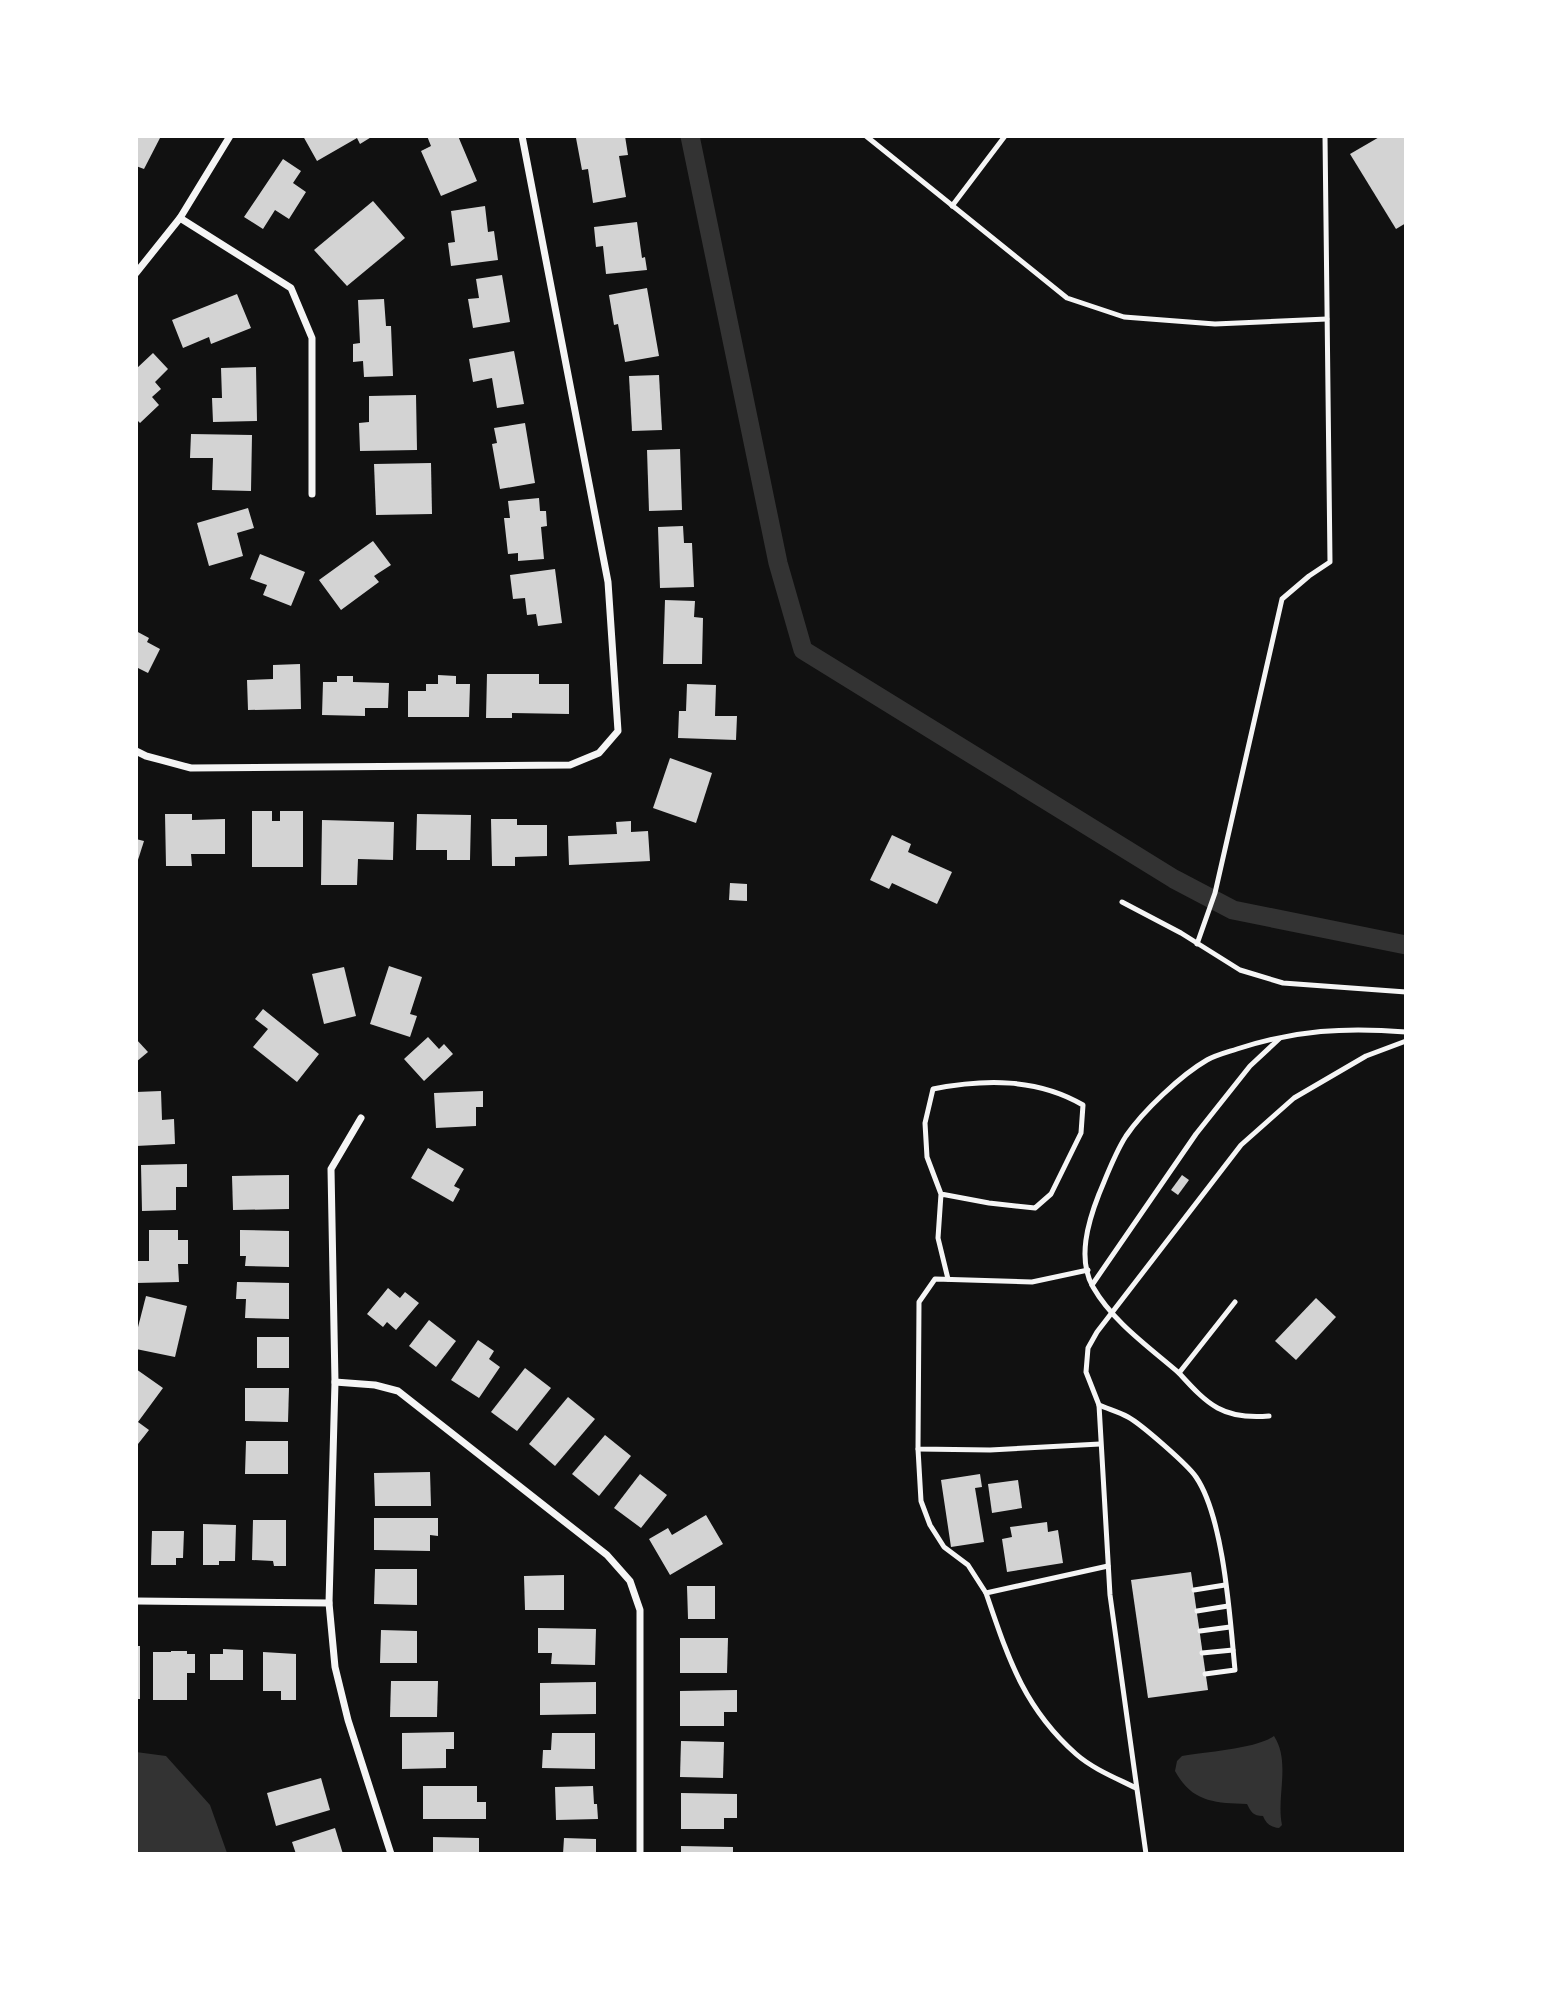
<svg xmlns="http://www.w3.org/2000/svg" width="1542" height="1990" font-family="Manrope,sans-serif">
<rect width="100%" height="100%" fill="#111"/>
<g fill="#333">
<path d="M1274,1736C1291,1762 1276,1797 1282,1825L1279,1828C1271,1827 1266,1824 1263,1816C1253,1816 1251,1812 1247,1804C1214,1803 1192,1802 1175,1771L1177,1761L1182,1756C1205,1752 1256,1749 1274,1736Z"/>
<polygon points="136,1752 166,1756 210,1805 227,1853 137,1853"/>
</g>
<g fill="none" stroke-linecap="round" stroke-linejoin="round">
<polyline stroke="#333" stroke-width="19" points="690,136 778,563 803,650 1174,879 1233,910 1406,945"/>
</g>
<g fill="#d3d3d3">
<polygon points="136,136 161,136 144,169 136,166"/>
<polygon points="303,136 373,136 360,144 357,138 317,161"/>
<polygon points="427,136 458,136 477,181 441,196 421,151 431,146"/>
<polygon points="588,136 625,136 628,155 619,156 626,197 593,203 588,169 582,170 576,138"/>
<polygon points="1381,136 1406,136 1406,223 1396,229 1350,154"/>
<polygon points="283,159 301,171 293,183 306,192 289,219 275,210 263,229 244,217"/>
<polygon points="373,201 405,238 347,286 314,250"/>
<polygon points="485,206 488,232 494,231 498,260 451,266 448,243 455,242 451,211"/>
<polygon points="637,222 642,258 645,257 647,270 606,274 603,246 596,247 594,227"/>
<polygon points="502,275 510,322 473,328 468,299 479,298 476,279"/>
<polygon points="647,288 659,356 625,362 618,324 614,325 609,295"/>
<polygon points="237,294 251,328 211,344 209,337 183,348 172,320"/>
<polygon points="384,299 386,326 391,326 393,376 364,377 363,361 353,362 353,344 360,343 358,300"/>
<polygon points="514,351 524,404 497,408 492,378 473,382 469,359"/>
<polygon points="153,353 168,369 155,382 161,389 152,397 159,405 140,423 136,419 136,369"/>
<polygon points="256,367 257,421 213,422 212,398 222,398 221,368"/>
<polygon points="659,375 662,430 632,431 629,376"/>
<polygon points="416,395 417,450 360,451 359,423 369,422 369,396"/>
<polygon points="525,423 535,483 500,489 492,444 497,443 494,428"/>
<polygon points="191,434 252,435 251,491 212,490 213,458 190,458"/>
<polygon points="680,449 682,510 649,511 647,450"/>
<polygon points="431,463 432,514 376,515 374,464"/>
<polygon points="539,498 540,511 546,511 547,526 541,527 544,559 518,561 518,553 508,554 504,518 510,518 508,501"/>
<polygon points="248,508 254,528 237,533 243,556 209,566 197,523"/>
<polygon points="683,526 684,543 692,543 694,587 660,588 658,527"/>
<polygon points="373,541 391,565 374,576 379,582 341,610 319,580"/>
<polygon points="260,554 305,572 291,606 263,595 267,585 250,579"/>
<polygon points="555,569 562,623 538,626 536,614 527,615 525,598 513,599 510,575"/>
<polygon points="665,600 695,601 694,617 703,618 702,664 663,664"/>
<polygon points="136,631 149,638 147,642 160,649 148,673 136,667"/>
<polygon points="300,664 301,709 248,710 247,680 273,679 273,665"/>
<polygon points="487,674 539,674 539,684 569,684 569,714 512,713 512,718 486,718"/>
<polygon points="438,675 456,676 456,684 470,684 469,717 408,717 408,691 426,691 426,684 438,684"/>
<polygon points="337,676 353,676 353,682 389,683 388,708 365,708 365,716 322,715 323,682 337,682"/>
<polygon points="687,684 716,685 715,716 737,716 736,740 678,738 679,711 686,711"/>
<polygon points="670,758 712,773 696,823 653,808"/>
<polygon points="252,811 272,811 272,821 280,821 280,811 303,811 303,867 252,867"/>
<polygon points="165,814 192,814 192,820 225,819 225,854 191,854 192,866 166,866"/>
<polygon points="417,814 471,815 470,860 447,860 447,850 416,850"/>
<polygon points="491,819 517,819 517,825 547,825 547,856 515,857 515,866 492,866"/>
<polygon points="322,820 394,822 393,860 358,859 357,885 321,885"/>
<polygon points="631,821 631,832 648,831 650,861 569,865 568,836 617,834 616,822"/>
<polygon points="892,835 911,844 908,852 952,872 937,904 892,883 889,889 870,880"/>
<polygon points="136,839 144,841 137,863 136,863"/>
<polygon points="730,883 747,884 747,901 729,900"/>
<polygon points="389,966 422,977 410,1014 417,1016 410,1037 370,1024"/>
<polygon points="344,967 356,1016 324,1024 312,974"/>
<polygon points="263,1009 319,1054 297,1082 253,1047 268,1029 255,1019"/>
<polygon points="428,1037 439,1049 444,1044 453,1054 424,1081 404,1059"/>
<polygon points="136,1039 148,1052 136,1062"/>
<polygon points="161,1091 162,1120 174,1119 175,1144 136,1146 136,1092"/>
<polygon points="483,1091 483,1107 476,1107 476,1126 436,1128 434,1093"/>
<polygon points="428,1148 464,1169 454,1186 460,1189 453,1202 411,1178"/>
<polygon points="187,1164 187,1187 176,1187 176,1210 142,1211 141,1165"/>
<polygon points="289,1175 289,1209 233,1210 232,1176"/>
<polygon points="1182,1175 1189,1180 1178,1195 1171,1190"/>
<polygon points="149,1230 178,1230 178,1240 188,1240 188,1264 178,1264 179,1282 136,1283 136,1261 149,1261"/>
<polygon points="240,1230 289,1231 289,1267 245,1266 246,1256 240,1256"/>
<polygon points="237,1282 289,1283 289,1319 245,1318 246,1299 236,1299"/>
<polygon points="388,1288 400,1298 405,1292 419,1303 396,1330 387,1322 383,1327 367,1314"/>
<polygon points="146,1296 187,1306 175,1357 136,1349 136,1335"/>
<polygon points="1316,1298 1336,1317 1296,1360 1275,1341"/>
<polygon points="429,1320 456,1341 436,1367 409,1346"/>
<rect x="257" y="1337" width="32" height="31"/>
<polygon points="478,1340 494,1351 489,1359 500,1367 479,1398 451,1380"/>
<polygon points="525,1368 551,1388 517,1431 491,1412"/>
<polygon points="136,1369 163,1388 138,1422 149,1430 138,1444 136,1443"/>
<polygon points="245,1388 289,1388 288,1422 245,1421"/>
<polygon points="568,1397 595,1419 555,1466 529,1444"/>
<polygon points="605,1435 631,1456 599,1496 572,1474"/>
<polygon points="246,1441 288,1441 288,1474 245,1474"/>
<polygon points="430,1472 431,1506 375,1506 374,1473"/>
<polygon points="640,1474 667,1495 641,1528 614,1508"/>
<polygon points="980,1474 982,1487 975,1488 984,1542 951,1547 941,1480"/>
<polygon points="1018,1480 1022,1508 992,1513 988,1484"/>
<polygon points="706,1515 723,1544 670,1575 649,1539 668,1528 672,1535"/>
<polygon points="374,1518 438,1518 438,1536 430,1535 430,1551 374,1550"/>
<polygon points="253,1520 286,1520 286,1566 274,1566 273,1561 252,1560"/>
<polygon points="1047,1522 1048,1532 1058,1530 1063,1563 1007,1572 1002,1539 1012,1537 1010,1527"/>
<polygon points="203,1524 236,1525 235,1561 219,1561 219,1565 203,1565"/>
<polygon points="152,1531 184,1531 183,1558 176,1558 176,1565 151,1565"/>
<polygon points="375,1569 417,1569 417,1605 374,1604"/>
<polygon points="1191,1572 1208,1690 1148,1698 1131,1580"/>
<polygon points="564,1575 564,1610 525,1610 524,1576"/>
<polygon points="687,1586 715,1586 715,1619 688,1619"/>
<polygon points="538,1628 596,1629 595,1665 551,1664 552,1653 538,1653"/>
<polygon points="381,1630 417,1631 417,1663 380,1663"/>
<polygon points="680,1638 728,1638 727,1673 680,1673"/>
<rect x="136" y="1646" width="4" height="53"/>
<polygon points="223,1649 243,1650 243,1680 210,1680 210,1654 223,1654"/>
<polygon points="171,1651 187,1651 187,1654 195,1654 195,1673 187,1673 187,1700 153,1700 153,1652 171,1652"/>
<polygon points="263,1652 296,1654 296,1700 281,1700 281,1691 263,1691"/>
<polygon points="391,1681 438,1681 437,1717 390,1717"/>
<polygon points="596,1682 596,1714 540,1715 540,1683"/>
<polygon points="737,1690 737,1712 724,1712 724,1726 680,1726 680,1691"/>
<polygon points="454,1732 454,1749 446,1749 446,1768 402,1769 402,1733"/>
<polygon points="552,1733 595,1733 595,1769 542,1768 543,1750 551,1750"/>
<polygon points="681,1741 724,1742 723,1778 680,1777"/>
<polygon points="321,1778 330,1810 276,1826 267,1793"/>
<polygon points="423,1786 477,1786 477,1802 486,1802 486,1819 423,1819"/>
<polygon points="593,1786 594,1804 597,1804 598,1819 556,1820 555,1787"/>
<polygon points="681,1793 737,1794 737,1818 724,1818 724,1829 681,1829"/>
<polygon points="335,1828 343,1854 296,1854 292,1842"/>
<polygon points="433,1837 479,1838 479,1854 433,1854"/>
<polygon points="564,1838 596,1839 596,1854 563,1854"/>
<polygon points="681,1846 733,1847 733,1854 681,1854"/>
</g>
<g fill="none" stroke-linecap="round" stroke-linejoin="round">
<g stroke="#f5f5f5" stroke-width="5">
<polyline points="866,136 1067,298 1124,317 1215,324 1327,319"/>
<polyline points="952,206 1005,136"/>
<polyline points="1122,902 1181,933 1240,970 1283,983 1406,992"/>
<polyline points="1197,944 1215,893 1282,599 1309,576 1330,562 1325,136"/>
<path d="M941,1194L927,1157L925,1123L933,1089C984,1079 1037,1078 1083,1105L1081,1133L1051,1194L1035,1208L989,1203L941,1194L938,1238L948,1279"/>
<polyline points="1088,1270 1032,1282 935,1279 919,1302 918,1449 990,1450 1100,1444"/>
<polyline points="1092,1285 1196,1134 1250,1066 1279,1039"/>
<path d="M1235,1302L1179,1373C1149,1347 1113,1322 1093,1287C1077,1259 1088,1222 1099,1194C1107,1175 1115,1153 1126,1136C1143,1111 1181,1075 1207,1060C1216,1055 1228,1052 1237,1049C1295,1030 1346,1027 1406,1032"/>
<path d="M1179,1373C1208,1405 1223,1420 1269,1416"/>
<path d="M1099,1405C1108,1409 1119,1412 1128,1417C1141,1424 1188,1465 1196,1477C1224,1518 1230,1619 1235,1670L1205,1674"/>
<polyline points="918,1449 921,1501 930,1525 944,1547 968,1565 986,1593 1108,1566"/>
<polyline points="1194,1590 1225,1585"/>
<path d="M986,1593C1008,1657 1023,1707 1076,1754C1093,1769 1116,1778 1136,1788"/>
<polyline points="1197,1611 1228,1606"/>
<polyline points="1200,1631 1230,1627"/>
<polyline points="1202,1653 1233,1650"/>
<polyline points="1146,1854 1110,1595 1099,1405 1086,1372 1088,1348 1097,1332 1241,1145 1294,1098 1366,1056 1406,1041"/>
</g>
<g stroke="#f5f5f5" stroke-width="7">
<polyline points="180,218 291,288 312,338 312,494"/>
<polyline points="136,273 180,218 230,136"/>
<polyline points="136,751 146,756 191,768 570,765 599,753 618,731 608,582 522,136"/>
<polyline points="361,1118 331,1169 335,1382 329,1603 335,1667 348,1720 391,1854"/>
<polyline points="335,1382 375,1385 398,1391 607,1555 630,1581 640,1610 640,1854"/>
<polyline points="136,1601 329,1603"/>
</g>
</g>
<rect width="1542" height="1990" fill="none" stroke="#ffffff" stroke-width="276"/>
</svg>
